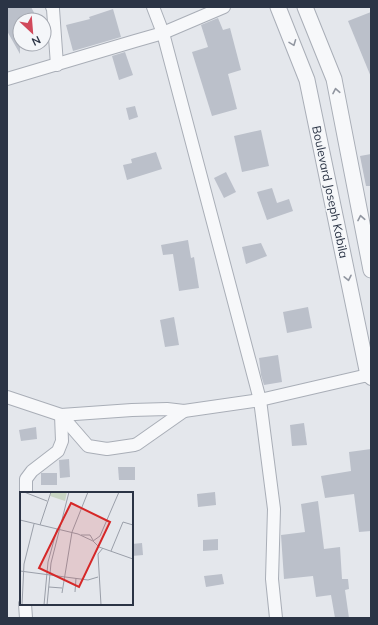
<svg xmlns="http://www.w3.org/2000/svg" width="378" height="625" font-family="Mulish,sans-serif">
<rect width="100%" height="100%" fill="#e4e7ec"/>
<g fill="#bbc0ca">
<polygon points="7,7 31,7 38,20 20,20 20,54 7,31"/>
<polygon points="113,9 121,37 73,51 66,25 90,19 89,17"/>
<polygon points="371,12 371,77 348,21"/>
<polygon points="218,18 223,30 230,28 241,70 228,74 237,109 212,116 192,52 208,47 201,25"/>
<polygon points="125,52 133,75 119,80 112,56"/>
<polygon points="135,106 138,117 129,120 126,108"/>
<polygon points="261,130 269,166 242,172 234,136"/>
<polygon points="156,152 162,169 127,180 123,165 132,163 131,159"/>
<polygon points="371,154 371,186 366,186 360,156"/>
<polygon points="226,172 236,192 224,198 214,178"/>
<polygon points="272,188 277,203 289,199 293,211 267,220 257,192"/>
<polygon points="188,240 191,258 194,257 199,288 179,291 173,254 163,255 161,245"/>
<polygon points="261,243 267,256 246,264 242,247"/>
<polygon points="308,307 312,328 287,333 283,312"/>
<polygon points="174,317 179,345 165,347 160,320"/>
<polygon points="278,355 282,382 264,385 261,375 259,358"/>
<polygon points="304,423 307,445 292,446 290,425"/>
<polygon points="36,427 37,439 21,441 19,430"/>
<polygon points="371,449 371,531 359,532 354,494 325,498 321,476 351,471 349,452"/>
<polygon points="69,459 70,477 60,478 59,460"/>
<polygon points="118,467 135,467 135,480 119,480"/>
<rect x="41" y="473" width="16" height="12"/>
<polygon points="215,492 216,505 198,507 197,494"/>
<polygon points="318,501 324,549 340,547 342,579 348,579 349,589 345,590 349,618 335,618 331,595 316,597 313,576 284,579 281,535 305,532 301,504"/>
<polygon points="218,539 218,550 203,551 203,540"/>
<polygon points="142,543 143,555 132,556 132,544"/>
<polygon points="222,574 224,584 206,587 204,576"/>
</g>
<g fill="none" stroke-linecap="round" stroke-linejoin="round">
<defs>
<g id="minor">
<polyline points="52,7 53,9 57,65"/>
<polyline points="153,7 163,33 260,400 274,509 272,579 276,618"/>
<polyline points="7,79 135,41 163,33 224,7"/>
<polyline points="7,397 61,415 132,410 167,409 184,411 260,400 368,375 371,379"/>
<polyline points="61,415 88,446 107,449 134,445 137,444 184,411"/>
<polyline points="26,493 26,479 32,471 58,451 62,441 61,415"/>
<polyline points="25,604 26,618"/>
</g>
<g id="tertiary">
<polyline points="278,7 307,80 368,375 371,374"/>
<polyline points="305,7 334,79 371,270"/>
</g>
</defs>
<use href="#minor" stroke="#a9aeb7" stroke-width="14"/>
<use href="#tertiary" stroke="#a9aeb7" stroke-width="17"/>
<use href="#minor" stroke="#f7f8fa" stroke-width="12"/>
<use href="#tertiary" stroke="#f7f8fa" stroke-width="15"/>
</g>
<defs><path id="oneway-chevron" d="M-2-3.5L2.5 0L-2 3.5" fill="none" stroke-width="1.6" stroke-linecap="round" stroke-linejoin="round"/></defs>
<g stroke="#9196a0">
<use href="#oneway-chevron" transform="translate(293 43) rotate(69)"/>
<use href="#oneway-chevron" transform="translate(336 91) rotate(-101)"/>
<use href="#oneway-chevron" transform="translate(361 218) rotate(-101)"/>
<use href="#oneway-chevron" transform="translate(348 278) rotate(78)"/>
</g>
<g text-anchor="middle" stroke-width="3" stroke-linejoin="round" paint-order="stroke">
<g font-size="12" fill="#2b3445" stroke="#f4f6f9">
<text transform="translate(330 192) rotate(78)" y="4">Boulevard Joseph Kabila</text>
</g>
</g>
<g transform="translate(20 492)">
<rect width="113" height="113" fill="#e4e7ec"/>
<path d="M31,0H47L45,9L30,4Z" fill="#c9d6c5"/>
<path fill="none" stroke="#9a9fa9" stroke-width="1" d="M4,0L27,9M0,28L58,42L73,49L79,55L113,67M20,33L31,0M61,43H70L73,48M73,49L80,44L99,0M91,59L103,30L113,33M0,79L68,88L78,85M29,95L42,96M55,100L56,86M42,101L52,40L68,0M2,113L4,72L14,32M24,113L28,70L37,37M27,113L31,71L49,0M81,113L78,62L83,56"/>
<path fill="#d62828" fill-opacity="0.15" stroke="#d62828" stroke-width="2" d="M51,11L90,30L59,95L19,76Z"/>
<rect width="113" height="113" fill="none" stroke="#2b3445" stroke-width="2"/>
</g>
<rect width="378" height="625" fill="none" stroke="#2b3445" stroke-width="16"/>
<g transform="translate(32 32) rotate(154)"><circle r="19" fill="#f4f6f9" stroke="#a4a8b1"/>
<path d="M0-3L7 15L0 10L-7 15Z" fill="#d1495b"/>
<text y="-6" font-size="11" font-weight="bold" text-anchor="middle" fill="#2b3445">N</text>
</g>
</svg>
